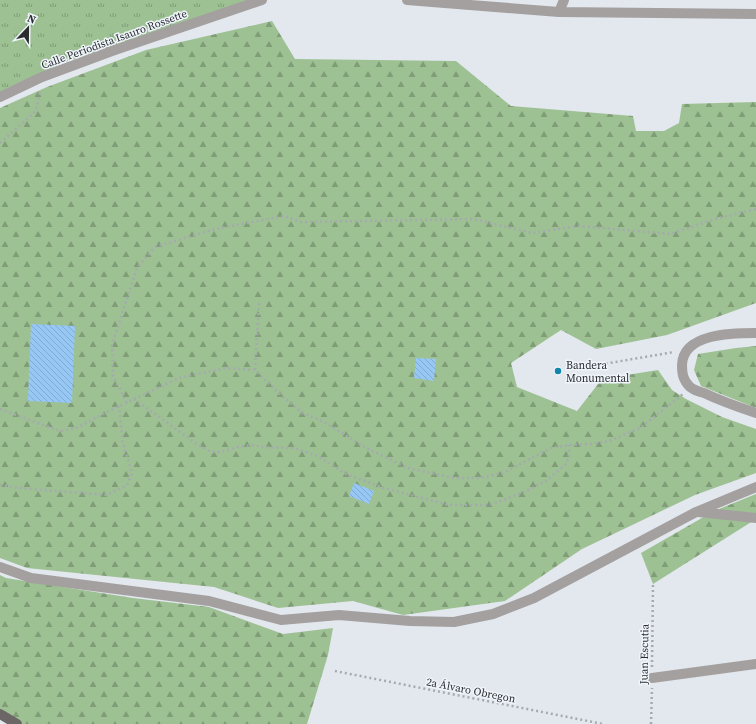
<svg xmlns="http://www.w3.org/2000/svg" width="756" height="724" font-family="'Source Serif 4',serif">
<defs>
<pattern id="forest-firs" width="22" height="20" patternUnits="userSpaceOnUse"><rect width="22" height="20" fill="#9dc193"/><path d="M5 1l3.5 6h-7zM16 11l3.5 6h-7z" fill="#809d78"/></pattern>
<pattern id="park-tufts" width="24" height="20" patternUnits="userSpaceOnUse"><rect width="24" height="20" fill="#9dc193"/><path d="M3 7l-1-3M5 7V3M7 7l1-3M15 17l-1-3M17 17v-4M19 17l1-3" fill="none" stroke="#809d78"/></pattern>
<pattern id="building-back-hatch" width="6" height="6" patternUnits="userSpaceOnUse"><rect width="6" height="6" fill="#97c7f5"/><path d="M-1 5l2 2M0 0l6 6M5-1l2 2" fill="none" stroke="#82abd2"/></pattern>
</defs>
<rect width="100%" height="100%" fill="#e2e8ee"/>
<g fill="url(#forest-firs)">
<polygon points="272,21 295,59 456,61 511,106 633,116 636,131 664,131 679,123 682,104 756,102 756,303 667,335 596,349 561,330 511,363 517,387 577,411 602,379 658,370 672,390 686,399 722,417 756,429 756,473 695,495 582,549 505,601 403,615 353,601 278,608 214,587 27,568 0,558 0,108 47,87 146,50"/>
<polygon points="756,346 756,408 701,386 694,370 698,354 736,348"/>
<polygon points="756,494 756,519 653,584 641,553 714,511"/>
<polygon points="0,575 6,578 133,598 209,607 283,634 333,628 328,655 307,724 22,724 0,710"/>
</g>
<polygon fill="url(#park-tufts)" points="0,0 252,0 252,2 65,62 0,93"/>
<g fill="url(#building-back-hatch)">
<polygon points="31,324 75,326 72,403 28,401"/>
<polygon points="416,358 436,359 434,381 414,378"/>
<polygon points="354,483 374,491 369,504 349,496"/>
</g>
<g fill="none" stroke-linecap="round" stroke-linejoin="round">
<g stroke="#a5aaae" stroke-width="2.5" stroke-dasharray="2 3" stroke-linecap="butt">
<polyline points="0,143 36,111 40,90"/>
<polyline points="586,367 674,352"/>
<polyline points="255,370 259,303"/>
<polyline points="134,399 197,444 211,452 221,452 238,447 254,445 262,447 294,448 318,456 346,474 384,488 449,505 489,505 522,493 546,481 566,464 569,455 569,445"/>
<polyline points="127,403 113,376 112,345 137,268 155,247 215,229 284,216 301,222 473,219 533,233 578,226 670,234 715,219 756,209"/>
<polyline points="0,409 60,431 76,428 119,406 179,378 225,368 255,370 282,396 303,413 324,422 368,449 408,468 453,478 479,478 503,473 551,448 569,445 590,444 609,441 640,428 683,394"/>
<polyline points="0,485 19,488 107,495 127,485 132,473 123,444 119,406"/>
<polyline points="652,667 653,584"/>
<polyline points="335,671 603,724"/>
<polyline points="651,724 652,688"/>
</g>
<g stroke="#a4a0a0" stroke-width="10">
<polyline points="407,0 559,12 756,14"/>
<polyline points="559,12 564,0"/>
<polyline points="0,97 42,77 112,51 262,0"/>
<path d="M756,333C733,333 683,333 682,365C682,374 683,380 690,387C694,390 700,392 704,393C721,401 738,407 756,413"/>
<polyline points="698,512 756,518"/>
<polyline points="0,567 31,578 209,601 281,620 339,615 410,621 454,622 493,614 534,598 696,512 756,487"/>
<polyline points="652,678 756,664"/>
</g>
<polyline stroke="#6d6666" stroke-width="10" points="0,714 17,724"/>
</g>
<circle fill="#1385ab" stroke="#eff5fb" stroke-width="1.5" cx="558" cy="371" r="4"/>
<g text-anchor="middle" stroke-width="3" stroke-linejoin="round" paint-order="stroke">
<g font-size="11" fill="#2a2c2e" stroke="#eff5fb">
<text transform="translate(114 39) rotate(-20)" y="4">Calle Periodista Isauro Rossette</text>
<text transform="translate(644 654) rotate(-89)" y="4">Juan Escutia</text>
<text transform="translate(471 690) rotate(11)" y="4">2a Álvaro Obregon</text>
</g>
<g font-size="11" fill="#2a2c2e" stroke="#eff5fb" text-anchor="start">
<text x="566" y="369">Bandera<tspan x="566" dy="13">Monumental</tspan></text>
</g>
</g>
<g transform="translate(28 28) rotate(22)" stroke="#eff5fb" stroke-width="3" paint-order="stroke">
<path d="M0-3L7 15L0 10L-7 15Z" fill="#2a2c2e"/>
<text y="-6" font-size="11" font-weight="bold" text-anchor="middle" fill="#2a2c2e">N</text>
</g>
</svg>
